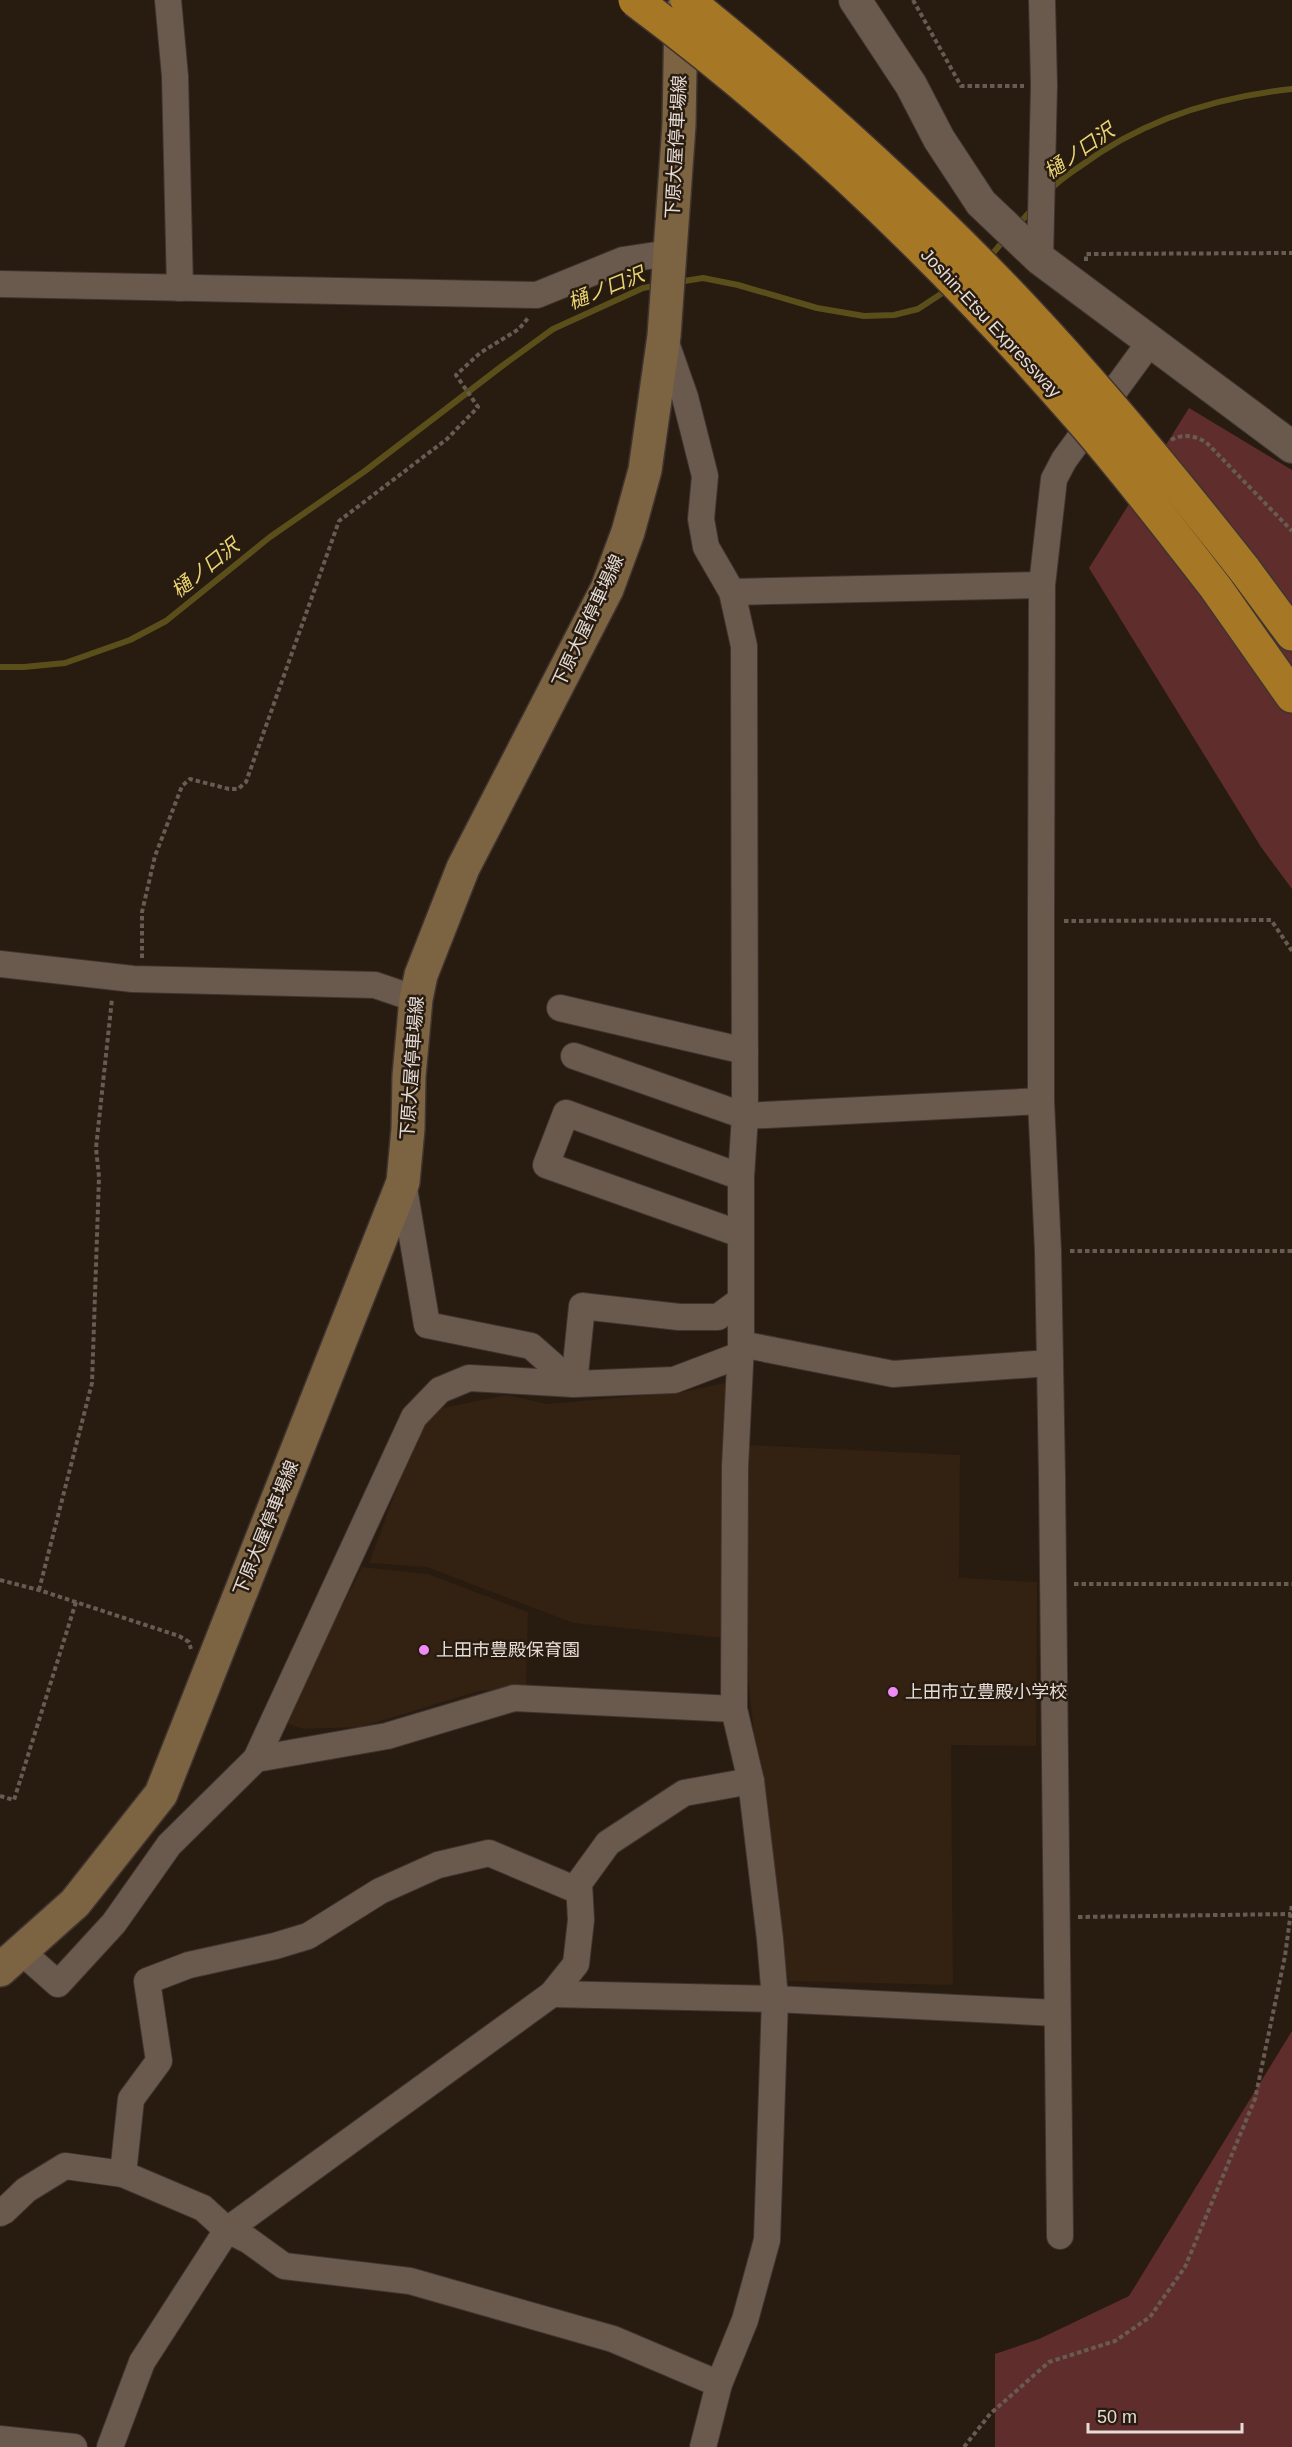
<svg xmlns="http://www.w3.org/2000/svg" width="1292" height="2447" font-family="Arial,'Noto Sans JP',sans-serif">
<rect width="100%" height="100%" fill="#281b10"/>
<g fill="#332112">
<polygon points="729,1382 726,1444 960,1455 959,1578 1037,1582 1036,1746 951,1745 953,1985 788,1981 759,1781 744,1640 573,1623 427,1567 369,1563 423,1418 443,1408 507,1395 548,1404 683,1392"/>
<polygon points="362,1567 428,1574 528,1612 526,1688 479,1691 361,1727 303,1729 284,1722"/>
</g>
<g fill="#602d2d">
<polygon points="1189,408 1292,470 1292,889 1261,847 1089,568"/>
<polygon points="1292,2031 1292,2447 995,2447 995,2354 1039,2339 1129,2296"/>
</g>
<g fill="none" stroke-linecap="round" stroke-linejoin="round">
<g stroke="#5a4f1a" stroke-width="6">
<path d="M1050,190C1058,181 1069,174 1079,167C1141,121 1216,97 1292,89"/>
<polyline points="1018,225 1033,208"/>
<polyline points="988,259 1005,239"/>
<polyline points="678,282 703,278 738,285 817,308 864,316 894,315 918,309 947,290"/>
<polyline points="0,667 24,667 65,663 130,640 166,621 270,537 365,471 502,366 553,329 643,288 659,285"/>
</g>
<defs>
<g id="minor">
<polyline points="168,0 175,76 180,288"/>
<polyline points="1040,259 1044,85 1042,0"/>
<polyline points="0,284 537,295 623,260 669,253"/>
<polyline points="665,340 685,397 705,476 701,519 706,547 732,592 744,646 745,1116 741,1177 741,1344 735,1467 734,1709 751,1781 770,1939 775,1999 767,2240 745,2320 719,2384 703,2447"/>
<polyline points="732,592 1042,585"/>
<polyline points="0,964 133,979 375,985 416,999"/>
<polyline points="560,1008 745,1051"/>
<polyline points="574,1056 745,1116 1041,1101"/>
<polyline points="403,1182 427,1325 531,1346 574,1384"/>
<polyline points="740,1234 546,1165 566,1113 741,1177"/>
<polyline points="741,1344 893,1374 1050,1363"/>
<polyline points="574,1384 582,1306 679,1317 718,1317 741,1300"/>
<polyline points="256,1759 414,1417 440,1390 469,1378 574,1384 674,1380 740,1355"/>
<polyline points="579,1891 489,1853 438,1865 380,1891 308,1936 275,1946 189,1965 147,1981 159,2061 131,2099 123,2174 203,2208 227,2230 248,2240 284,2266 410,2281 613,2339 719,2384"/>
<polyline points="25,1947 32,1961 58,1984 114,1923 169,1845 256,1759 387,1736 514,1698 734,1709"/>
<polyline points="552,1994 775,1999 1056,2013"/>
<polyline points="0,2213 4,2211 26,2190 65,2166 123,2174"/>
<polyline points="1060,2236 1052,1476 1048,1251 1041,1101 1041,921 1042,585 1054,479 1064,460 1150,342"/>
<polyline points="0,2439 74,2447"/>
<polyline points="110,2447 142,2362 227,2230 552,1994 576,1964 581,1920 579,1883 608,1843 684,1793 751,1781"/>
</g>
<polyline id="tertiary" points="855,0 911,85 939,139 981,203 1040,259 1292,447"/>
<polyline id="secondary" points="0,1970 75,1903 161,1794 403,1182 408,1129 409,1076 416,999 421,975 463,868 607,589 628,532 645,470 664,336 679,125 681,12"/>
<g id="motorway">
<polyline points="1244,569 1292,634"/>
<polyline points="1216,588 1292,696"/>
</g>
</defs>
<use href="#minor" stroke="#3f3430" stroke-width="28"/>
<use href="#tertiary" stroke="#3f3430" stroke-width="34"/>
<use href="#secondary" stroke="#3f3430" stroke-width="36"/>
<use href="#motorway" stroke="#3f3430" stroke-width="36"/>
<g stroke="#675b52" stroke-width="4" stroke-dasharray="4.5 3" stroke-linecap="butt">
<polyline points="913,0 961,86 1024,86"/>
<polyline points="1086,261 1086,254 1292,253"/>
<path d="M1171,440C1184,433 1194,436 1206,442L1292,531"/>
<polyline points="1064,921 1271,920 1292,951"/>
<polyline points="142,958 142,912 155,856 182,786 190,779 229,789 238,789 246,782 339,521 447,439 478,407 456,375 480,353 519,329 529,317"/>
<polyline points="1070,1251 1292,1251"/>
<polyline points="0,1580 39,1590 179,1636 189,1642 191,1649"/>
<polyline points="1074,1584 1292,1584"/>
<polyline points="39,1590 92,1383 99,1177 96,1148 112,999"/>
<polyline points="0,1796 14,1800 76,1602"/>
<polyline points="1078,1917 1291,1914"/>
<polyline points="964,2447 990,2414 1049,2362 1115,2341 1150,2317 1185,2267 1255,2099 1285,1956 1292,1904"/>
</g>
<use href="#minor" stroke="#6a5a4e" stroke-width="26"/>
<use href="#tertiary" stroke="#6a5a4e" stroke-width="32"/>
<use href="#secondary" stroke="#7c6342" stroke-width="33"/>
<use href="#motorway" stroke="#a67826" stroke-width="33"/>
<defs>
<g id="motorway-bridge">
<path d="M635,0C797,121 945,263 1077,415C1126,471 1171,530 1216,588"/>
<path d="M687,0C806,96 919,198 1024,309C1102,392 1174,480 1244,569"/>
</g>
</defs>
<use href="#motorway-bridge" stroke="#3f3430" stroke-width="36" stroke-linecap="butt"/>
<use href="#motorway-bridge" stroke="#a67826" stroke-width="33"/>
</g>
<g fill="#ef8bf7" stroke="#281b10" stroke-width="2">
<circle cx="424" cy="1650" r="6"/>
<circle cx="893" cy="1692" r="6"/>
</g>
<g text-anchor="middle" stroke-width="5" stroke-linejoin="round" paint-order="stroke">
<g font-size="18" fill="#e5dcd5" stroke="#281b10">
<text transform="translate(676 147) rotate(-87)" y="6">下原大屋停車場線</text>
<text transform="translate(991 323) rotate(47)" y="6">Joshin-Etsu Expressway</text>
<text transform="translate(588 621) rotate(-65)" y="6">下原大屋停車場線</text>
<text transform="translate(412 1068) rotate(-86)" y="6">下原大屋停車場線</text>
<text transform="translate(266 1528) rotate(-68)" y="6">下原大屋停車場線</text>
</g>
<g font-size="18" fill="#e5dcd5" stroke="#281b10" text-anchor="start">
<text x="436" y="1656">上田市豊殿保育園</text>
<text x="905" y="1698">上田市立豊殿小学校</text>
</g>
<g font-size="20" font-style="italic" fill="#ebd573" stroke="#281b10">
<text transform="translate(1079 151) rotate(-35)" y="7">樋ノ口沢</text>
<text transform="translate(606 288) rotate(-22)" y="7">樋ノ口沢</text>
<text transform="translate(205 568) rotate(-39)" y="7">樋ノ口沢</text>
</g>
</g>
<path d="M1088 2423v9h154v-9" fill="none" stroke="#e5dcd5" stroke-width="3"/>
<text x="1097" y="2423" font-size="18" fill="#e5dcd5" stroke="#281b10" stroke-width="4.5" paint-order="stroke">50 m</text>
</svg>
